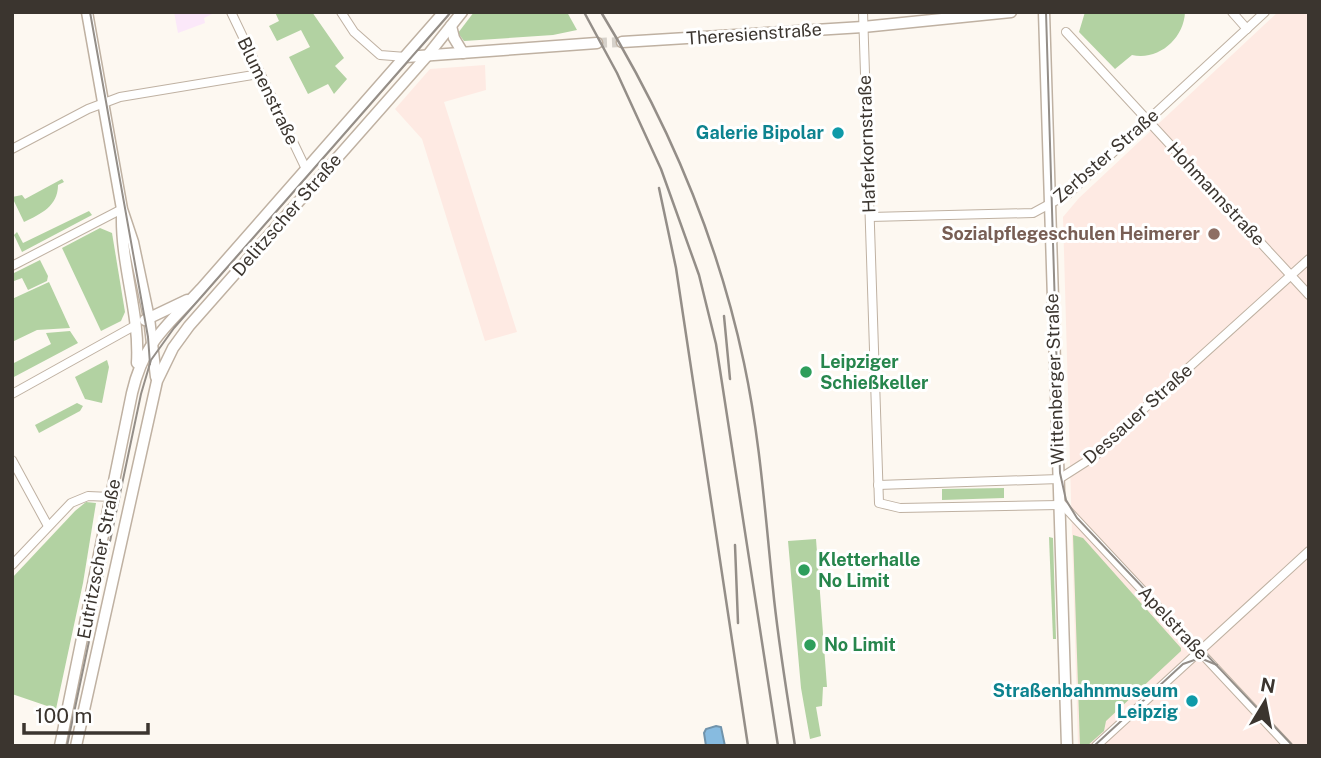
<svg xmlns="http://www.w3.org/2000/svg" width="1321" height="758" font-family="'Public Sans',sans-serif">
<rect width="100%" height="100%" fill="#fdf8f1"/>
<g fill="#feeae3">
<polygon points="1278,12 1309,12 1309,746 1078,746 1063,217 1079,198"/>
<polygon points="485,65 486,90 444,102 517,332 485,341 422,139 395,109 430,69"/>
</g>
<polygon fill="#fbe8f9" points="174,12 216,12 204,18 205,23 178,33"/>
<g fill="#b2d2a2">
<polygon points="275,12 312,12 344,58 335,66 347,79 334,94 328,84 308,94 289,57 310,47 301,30 277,41 269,26 279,21"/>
<polygon points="474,12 567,12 577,30 553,35 464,41 458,33"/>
<path d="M1085,12H1185C1184,39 1158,61 1132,55L1115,69L1079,32Z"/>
<path d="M62,179L64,182L58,185C58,206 41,214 24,222L12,197L22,195L25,199Z"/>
<polygon points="89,211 92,215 22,252 14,235 17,232 23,243"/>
<polygon points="100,228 112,233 125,312 121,321 101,331 62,248"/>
<polygon points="40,260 48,276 47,281 28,290 22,278 14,281 12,274"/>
<polygon points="49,282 70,328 37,330 12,342 12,299"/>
<polygon points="70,331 78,343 12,378 12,364 51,344 46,333"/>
<polygon points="107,360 109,367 102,403 85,399 75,377"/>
<polygon points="77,403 83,406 80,411 39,433 35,425"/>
<polygon points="1004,488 1004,498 942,500 942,489"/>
<polygon points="86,502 96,503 83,583 56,709 12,694 12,578 75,511"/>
<polygon points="1073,535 1083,538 1181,648 1181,651 1106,721 1104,731 1087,746 1080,746"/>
<polygon points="1049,537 1053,538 1056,639 1053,639"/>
<polygon points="816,539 827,687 823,687 822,706 816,707 821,736 810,739 801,688 788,541"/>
</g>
<polygon fill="#87bbe0" stroke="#7093ab" stroke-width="2" points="716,726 721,727 725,746 706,746 704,733 706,729"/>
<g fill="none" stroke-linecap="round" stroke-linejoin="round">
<polyline stroke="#d6d1ca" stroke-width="10" stroke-dasharray="10 5" stroke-linecap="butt" points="597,43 622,42"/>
<defs>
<g id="minor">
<polyline points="231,12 306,169"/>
<polyline points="341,12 354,32 380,55 406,57"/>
<polyline points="863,12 879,503 900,508 1059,505"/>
<polyline points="1232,12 1247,29"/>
<polyline points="1066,32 1309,295"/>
<polyline points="12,149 88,109 120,97 259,74"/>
<polyline points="870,217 1033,213 1068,194 1265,12"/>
<polyline points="12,266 122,209"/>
<polyline points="12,394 136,325"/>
<polyline points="12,460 48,526"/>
<polyline points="878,485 1059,479 1095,456 1155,398 1309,259"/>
<polyline points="1059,501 1288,746"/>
<polyline points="12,565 71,503 88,496 111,497"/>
<polyline points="1096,746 1309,551"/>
</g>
<g id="secondary">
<polyline points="87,12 122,209 133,242 149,318 156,377"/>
<polyline points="1044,12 1067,746"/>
<polyline points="451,26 454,38 463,53"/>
<polyline points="622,42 863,27 1011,12"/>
<polyline points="406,57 597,43"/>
<path d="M122,216C121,266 140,313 137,363"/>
<polyline points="145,320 187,300"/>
<path d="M60,746L132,393C144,341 167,326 201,289L444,12"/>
<polyline points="76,746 157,381 173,348 189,326 427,56 462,12"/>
</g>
</defs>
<use href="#minor" stroke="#bfb1a2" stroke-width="10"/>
<use href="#secondary" stroke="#bfb1a2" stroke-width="13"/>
<use href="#minor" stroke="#fff" stroke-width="8"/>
<use href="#secondary" stroke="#fff" stroke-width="10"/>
<g stroke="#948e88" stroke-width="2">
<polyline points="90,12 148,337 150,364"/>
<polyline points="1046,12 1060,473 1066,500 1077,518 1293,746"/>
<polyline points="67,746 141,394 151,360 174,328 451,12"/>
<polyline points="1094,746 1183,664 1200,658 1217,665"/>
</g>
<g stroke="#948e88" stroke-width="2.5">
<polyline points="584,12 617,73 661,169 699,275 716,344 778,746"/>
<path d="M601,12C667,120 718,240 744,363C760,438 765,513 773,589C778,641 787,693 795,746"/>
<polyline points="659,188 676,268 748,746"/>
<polyline points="724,316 730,379"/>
<polyline points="735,545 738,623"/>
</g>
</g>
<g fill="#0f9aa8" stroke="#fff" stroke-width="2.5">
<circle cx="838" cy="133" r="7"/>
<circle cx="1192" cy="701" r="7"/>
</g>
<circle fill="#8d6e63" stroke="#fff" stroke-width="2.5" cx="1214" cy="234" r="7"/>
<g fill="#2e9e5b" stroke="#fff" stroke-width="2.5">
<circle cx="806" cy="372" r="7"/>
<circle cx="804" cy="570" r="7"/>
<circle cx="810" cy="645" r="7"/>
</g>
<g text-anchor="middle" stroke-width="6" stroke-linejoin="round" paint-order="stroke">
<g font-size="18" fill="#3b352f" stroke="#fff">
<text transform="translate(754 34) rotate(-4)" y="6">Theresienstraße</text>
<text transform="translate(268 91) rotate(64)" y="6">Blumenstraße</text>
<text transform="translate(867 144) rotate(-92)" y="6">Haferkornstraße</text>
<text transform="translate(1106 156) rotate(-41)" y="6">Zerbster Straße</text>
<text transform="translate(1216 194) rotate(47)" y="6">Hohmannstraße</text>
<text transform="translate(287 215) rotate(-49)" y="6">Delitzscher Straße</text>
<text transform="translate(1055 379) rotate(-92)" y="6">Wittenberger Straße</text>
<text transform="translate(1138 414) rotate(-42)" y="6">Dessauer Straße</text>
<text transform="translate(99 559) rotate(-79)" y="6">Eutritzscher Straße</text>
<text transform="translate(1173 623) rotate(47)" y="6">Apelstraße</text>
</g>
<g font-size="18" font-weight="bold" fill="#0d838f" stroke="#fff" text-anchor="end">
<text x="824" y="139">Galerie Bipolar</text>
<text x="1178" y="697">Straßenbahnmuseum<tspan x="1178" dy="21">Leipzig</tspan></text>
</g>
<g font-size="18" font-weight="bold" fill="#785e54" stroke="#fff" text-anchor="end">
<text x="1200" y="240">Sozialpflegeschulen Heimerer</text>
</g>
<g font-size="18" font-weight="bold" fill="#27864d" stroke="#fff" text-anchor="start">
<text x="820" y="368">Leipziger<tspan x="820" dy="21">Schießkeller</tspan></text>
<text x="818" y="566">Kletterhalle<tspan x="818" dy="21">No Limit</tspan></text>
<text x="824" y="651">No Limit</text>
</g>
</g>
<rect width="1321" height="758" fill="none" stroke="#3b352f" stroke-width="28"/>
<g transform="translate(1265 702) rotate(10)" stroke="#ffffff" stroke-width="5" paint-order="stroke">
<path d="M0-5L12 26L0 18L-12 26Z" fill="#3b352f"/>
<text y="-10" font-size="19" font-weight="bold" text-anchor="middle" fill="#3b352f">N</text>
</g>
<path d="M24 723v10h124v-10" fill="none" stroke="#3b352f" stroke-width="3.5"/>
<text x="35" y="723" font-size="21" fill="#3b352f" stroke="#ffffff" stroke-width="5" paint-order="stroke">100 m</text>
</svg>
